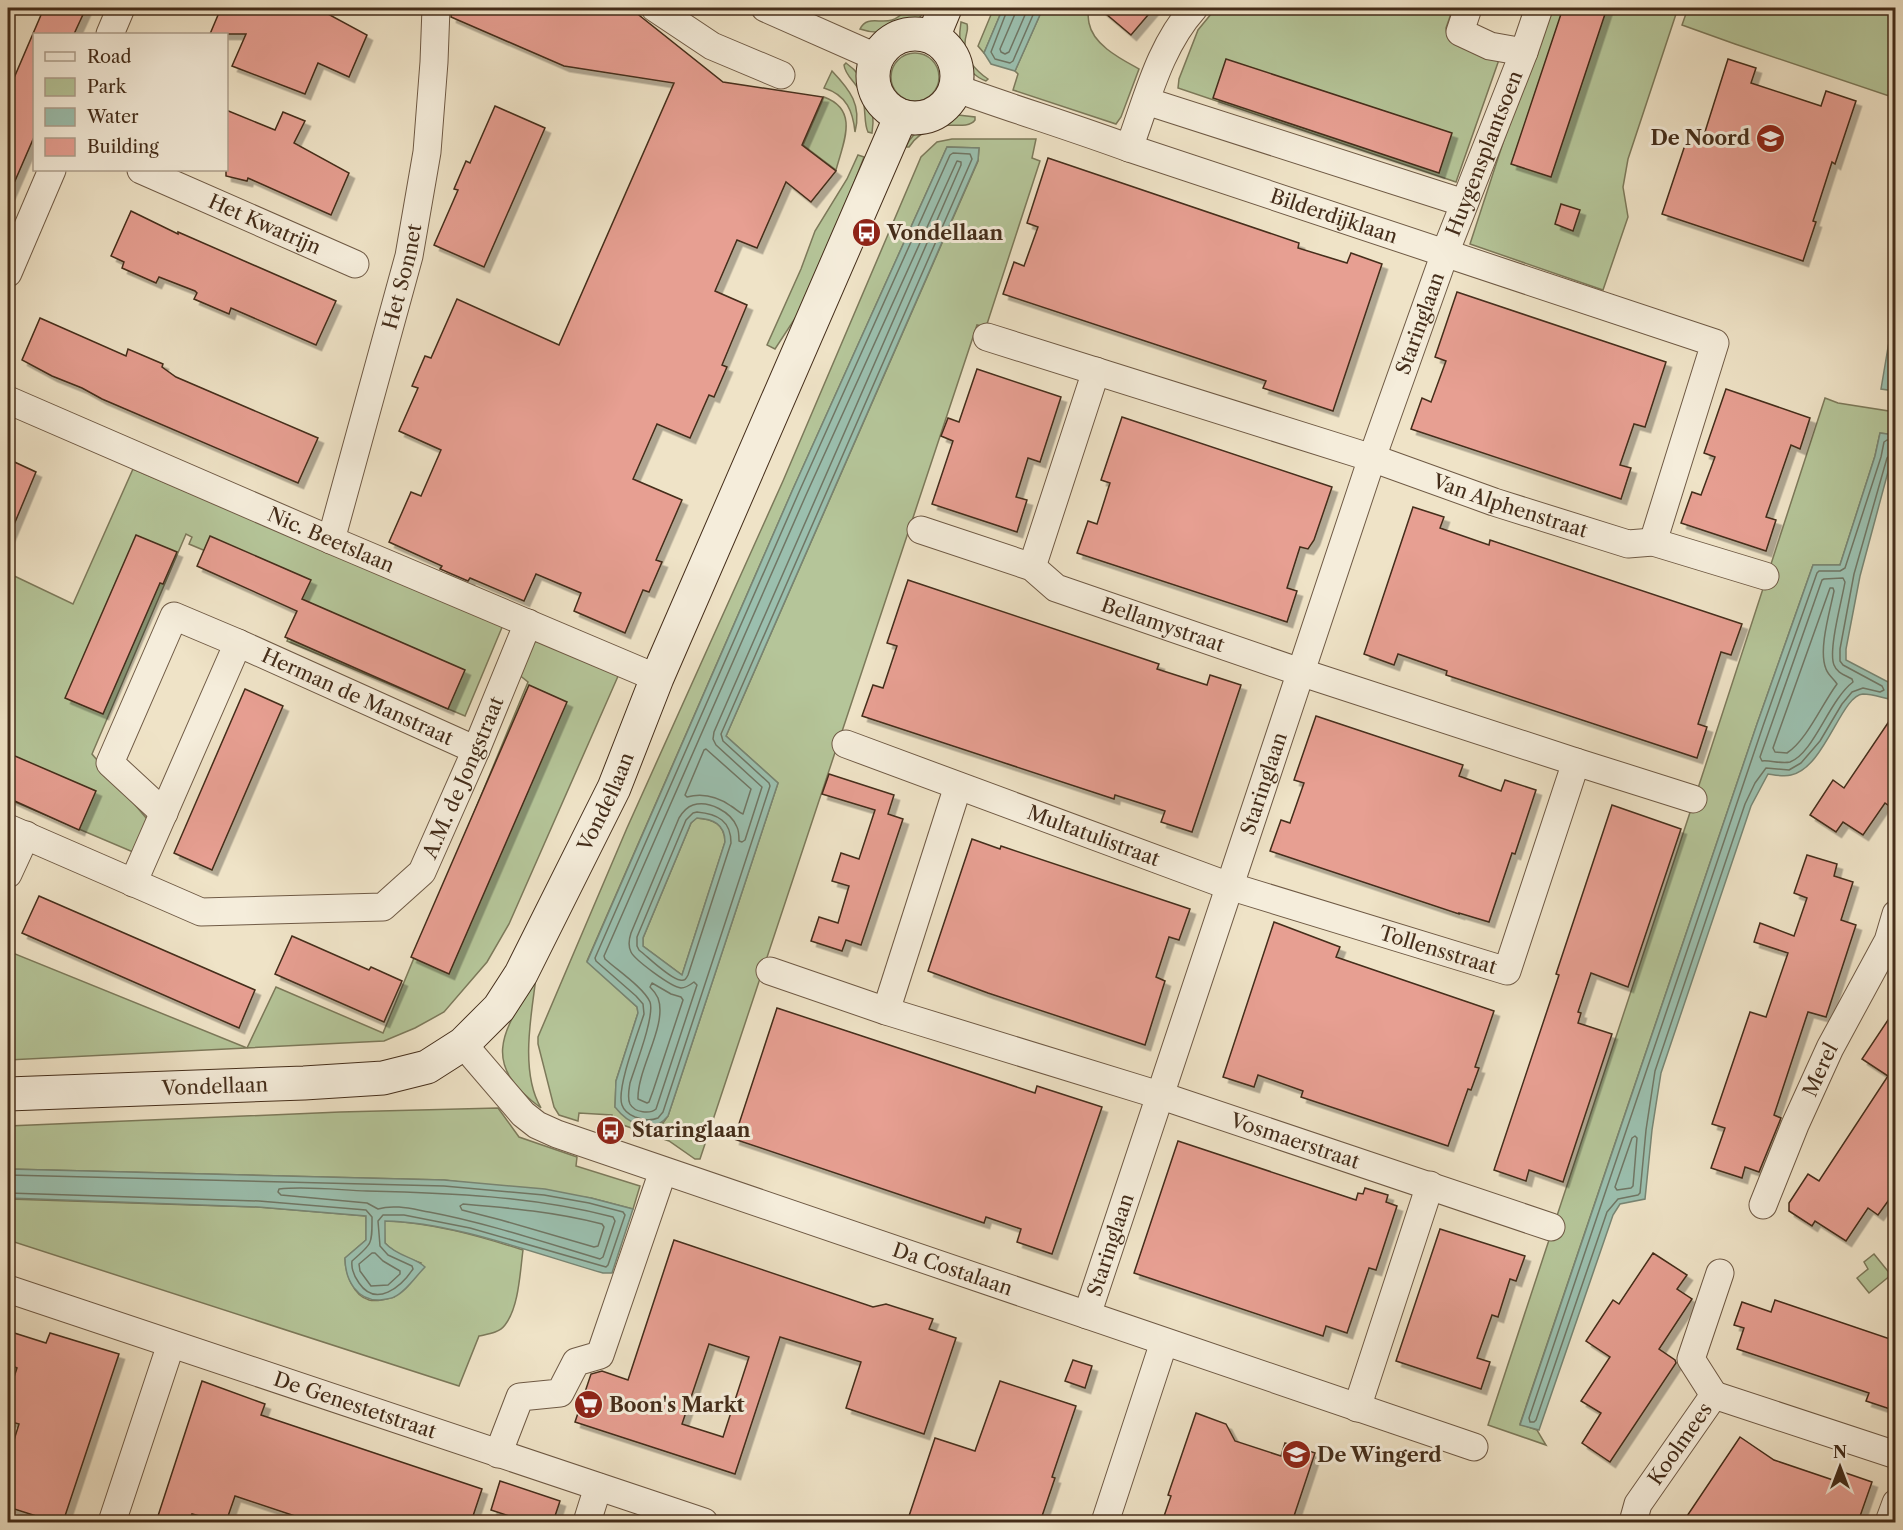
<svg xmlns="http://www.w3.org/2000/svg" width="1903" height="1530" font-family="'Libre Caslon Text',serif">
<defs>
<filter id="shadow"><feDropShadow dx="5.5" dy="5.5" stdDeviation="0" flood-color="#0004"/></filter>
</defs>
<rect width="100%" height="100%" fill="#efe3c7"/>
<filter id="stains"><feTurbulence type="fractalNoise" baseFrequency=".00333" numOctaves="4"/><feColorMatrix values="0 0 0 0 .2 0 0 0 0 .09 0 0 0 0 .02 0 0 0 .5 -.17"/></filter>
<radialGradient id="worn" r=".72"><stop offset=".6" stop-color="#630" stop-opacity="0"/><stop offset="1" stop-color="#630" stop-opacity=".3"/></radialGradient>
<g fill="#b5c599" stroke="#7c795a" stroke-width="1.5" fill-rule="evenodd">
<path d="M909,8H927C915,29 882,37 860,29C867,15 880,24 892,20C899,18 903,13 909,8Z"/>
<polygon points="988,8 1003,8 984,53 978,46 993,10"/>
<path d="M1043,8H1088C1088,12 1088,18 1089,23C1093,45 1121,59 1139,69L1121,117L1116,124L1013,90L1018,74L1015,71Z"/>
<polygon points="1216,8 1453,8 1446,28 1447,36 1501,54 1456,182 1178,88 1179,79 1198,30"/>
<polygon points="1547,8 1678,8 1628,159 1623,187 1628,217 1603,290 1470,244"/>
<polygon points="1688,8 1895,8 1895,98 1735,44 1682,25"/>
<path d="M961,22L967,24C969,31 965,35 965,43C964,58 976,71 988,79L986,81C962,72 957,46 961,22Z"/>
<circle cx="915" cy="77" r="24"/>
<path d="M846,63C868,78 876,108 872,133L868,132C863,122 867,107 861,94C857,83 845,76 844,65Z"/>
<path d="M832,71C850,90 862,105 855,132C853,112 847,95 824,88Z"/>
<path d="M824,97C860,110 843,143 836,170L803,145Z"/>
<path d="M958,115L975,117V120C968,130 946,122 935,127C923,131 915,138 909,147H906C913,127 940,120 958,115Z"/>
<path d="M952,139H1036L1032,158L1040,161L986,327L977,325L700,1159H695L669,1141L620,1124L612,1123V1115L579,1113L578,1121L559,1115L554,1107L538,1044V1037L627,828L783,481L921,157L937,142ZM947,147L979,148L978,161L726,736L778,783L674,1098L668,1116L663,1123L615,1107L616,1081L638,1013L637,1007L587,961L793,489Z"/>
<polygon points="858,155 864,157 811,294 775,349 767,345 801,269 815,231 847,179"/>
<polygon points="1825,398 1838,403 1895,412 1895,435 1880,433 1875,456 1840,565 1813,565 1757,724 1520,1424 1537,1430 1546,1445 1488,1425 1704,770"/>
<polygon points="133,469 503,625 465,716 287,641 301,606 208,552 189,544 192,537 186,534 92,754 147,819 133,852 8,799 8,573 73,604"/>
<polygon points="534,638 619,674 509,924 487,962 444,1012 415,1028 384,1041 8,1060 8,951 247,1048 276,987 383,1033 528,682 518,674"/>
<path d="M696,818C713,819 725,824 725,842L682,975L643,946V938L691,823Z"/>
<path d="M536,978C531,1016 520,1073 541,1108C479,1063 503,1031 536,978Z"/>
<polygon points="498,1108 519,1137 577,1157 576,1166 640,1186 633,1209 591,1198 444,1180 8,1169 8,1126 340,1112"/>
<path d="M8,1199L258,1207L366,1216V1240L345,1258C345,1272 353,1296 369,1300C377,1302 387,1299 394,1297L421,1263C407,1258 395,1254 385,1243L384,1221C431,1222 479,1236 523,1250C520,1272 519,1307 505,1325C499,1333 488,1334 479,1336L459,1386L8,1240Z"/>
<polygon points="1874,1254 1891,1275 1869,1293 1857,1278 1868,1269 1864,1262"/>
</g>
<g fill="#9bbfae" stroke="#788573" stroke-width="1.5" fill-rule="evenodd">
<polygon points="1003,8 1043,8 1015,71 991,64 984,53"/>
<path d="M947,147L979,148L978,160L726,736L778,783L668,1116C652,1136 628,1124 615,1107L616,1081L638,1013L637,1007L587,962L793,489ZM697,818C713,819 725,824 725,842L682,975L643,946V938L691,823Z"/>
<polygon points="1895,306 1896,391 1895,391 1881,389"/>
<path d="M1880,433L1895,435V446L1860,576L1846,649V660L1888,682L1895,681V700C1885,699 1874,694 1863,694C1841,695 1825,768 1791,775C1784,777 1775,775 1768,774L1751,806L1661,1073L1652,1130L1645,1199L1620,1204L1613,1215L1539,1430L1520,1425L1757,724L1813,565H1840L1875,456Z"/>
<path d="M8,1169L444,1180L545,1189L591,1198L633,1209L612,1273H603C536,1254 453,1222 385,1221V1243C398,1257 415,1257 425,1267C416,1276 406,1292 394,1297C391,1299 384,1299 380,1300C357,1301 345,1280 345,1258L366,1240V1216L258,1207L8,1198Z"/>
</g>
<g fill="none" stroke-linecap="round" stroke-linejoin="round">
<g stroke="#707664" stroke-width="1.5">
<polyline points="1008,8 991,52 995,59 1010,63 1013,61 1036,8"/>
<polyline points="1016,8 1015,14 1000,49 1001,52 1005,54 1009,52 1028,8"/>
<path d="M953,153L970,154L972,159L721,734L723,741L769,783L770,786L663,1112L658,1118C650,1121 644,1120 635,1117C630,1115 624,1111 622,1105C616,1089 638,1033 644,1014L643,1004L636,996L596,961L595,958L799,492L950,155Z"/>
<path d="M957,161L961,162V165L714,732L713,739L716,745L762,787L745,840L742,842L739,841C739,836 739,831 737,827C731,812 709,800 693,805C687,807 682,813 679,818L631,933C629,939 628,946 631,952C635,960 671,987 681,988C686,988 690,985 694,982L697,985L656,1109C650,1114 635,1113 630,1104C627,1098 629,1089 630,1083C635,1067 655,1016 650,1002C644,988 617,970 605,959L604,956L806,495Z"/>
<polyline points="1896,440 1887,440 1884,442 1881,457 1845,568 1840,571 1819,571 1817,573 1763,726 1529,1418 1530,1422 1534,1422 1536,1420 1607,1212 1618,1199 1638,1195 1640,1193 1646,1130 1655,1071 1745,804 1755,783 1766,768 1789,770 1801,763 1820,741 1842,704 1852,692 1863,688 1880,692 1884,690 1882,686 1843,665 1840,661 1840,649 1854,574 1887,458 1890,455 1896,454"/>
<path d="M1843,578L1845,582C1842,600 1828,650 1834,665C1837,673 1845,675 1852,679L1853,682C1829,700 1814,753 1790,762C1781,764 1770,760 1762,761L1760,757L1822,580L1824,579Z"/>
<path d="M1830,588H1833L1834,591C1830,611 1818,650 1826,669C1828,675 1834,679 1837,684C1822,704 1807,740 1787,753L1775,752L1773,748Z"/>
<path d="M706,749L751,789L743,814C738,812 736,809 731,806C718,797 702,793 687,797L685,795L704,750Z"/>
<path d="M697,812C718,814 731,821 731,843L688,975C686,979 685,981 680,980C670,979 648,957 639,950L637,946V937L686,820L693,813Z"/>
<path d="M652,983L671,994L681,997L683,1000L653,1091L649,1102L647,1103L638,1099C637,1069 668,1025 658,998C656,994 653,990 650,987Z"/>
<polygon points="1635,1136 1637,1138 1633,1186 1631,1188 1617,1190 1615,1187 1632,1138"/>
<path d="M8,1175L444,1186L544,1195L589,1203L623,1212L625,1215L608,1265L606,1267L470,1228L404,1215H383L378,1221L380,1246L388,1255L412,1266L413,1269C401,1287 376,1308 359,1283C354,1276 351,1269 352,1261C373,1243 372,1244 372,1217L366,1210L259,1201L8,1193"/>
<path d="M279,1189C306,1186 339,1190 367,1191C449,1193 533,1196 613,1217L615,1221L603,1257L600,1259C543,1242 487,1223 429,1212C412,1209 394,1204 378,1209L367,1203L281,1195L278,1192Z"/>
<path d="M463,1204C510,1208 556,1212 602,1224L604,1227L598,1246L594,1247L501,1220L462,1210L460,1206Z"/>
<polygon points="372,1253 375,1253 383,1261 400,1271 400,1274 388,1285 371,1286 360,1271 359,1264"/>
</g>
</g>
<g fill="#e79f92" stroke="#442d1a" stroke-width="1.5" fill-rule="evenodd" filter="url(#shadow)">
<polygon points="44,8 86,8 74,34 34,34 34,137 8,197 8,92"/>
<polygon points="221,8 317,8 367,35 349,77 318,63 305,94 232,66 246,34 210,34"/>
<polygon points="452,8 630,8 723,82 823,97 802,145 836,171 811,202 786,182 757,248 737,240 715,291 747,305 722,365 727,367 714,397 709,395 690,438 657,424 633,479 682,500 656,560 662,562 649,592 643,590 625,633 574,611 581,593 536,574 524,601 470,578 468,581 440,569 442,566 389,542 411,492 421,496 441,450 399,431 418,388 412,386 425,356 431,358 457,299 559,345 674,83 564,66 451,17"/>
<polygon points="1099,8 1154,8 1131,35"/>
<polygon points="1563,8 1607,8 1551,177 1511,164"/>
<polygon points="1226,59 1452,133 1439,173 1213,98"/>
<polygon points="1728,59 1756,68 1751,83 1821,106 1826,91 1856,101 1835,164 1832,162 1813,221 1816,222 1803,261 1662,214 1690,130 1704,135"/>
<polygon points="495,106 545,128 484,267 434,245 458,190 454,189 466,161 470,163"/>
<polygon points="226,110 275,130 283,112 305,121 294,143 349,173 331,215 248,178 247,181 226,176"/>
<polygon points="1048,158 1299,243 1298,248 1347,263 1351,253 1382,264 1333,411 1263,388 1266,381 1003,294 1014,262 1024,266 1038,227 1027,223"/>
<polygon points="1561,204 1580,210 1573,231 1555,224"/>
<polygon points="131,211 178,234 178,232 336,301 316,345 231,308 229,314 194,299 197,293 195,291 159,277 156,283 122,268 124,262 111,256"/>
<polygon points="1457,292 1666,362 1645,427 1634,424 1620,465 1631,468 1621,499 1411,429 1422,398 1431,402 1446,361 1435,357"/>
<polygon points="40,318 126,356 128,349 163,364 162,367 176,377 318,438 298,483 102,399 82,388 52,376 22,360"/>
<polygon points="977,369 1061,397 1040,462 1028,458 1016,497 1027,500 1017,532 932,504 953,441 941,436 948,418 959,422"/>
<polygon points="1726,389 1810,418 1800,449 1791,445 1766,517 1776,520 1766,551 1681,523 1692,492 1701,495 1715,457 1704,453"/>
<polygon points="1122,417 1332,487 1314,540 1308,549 1300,547 1287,588 1297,591 1287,622 1077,553 1088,521 1097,524 1110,483 1101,480"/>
<polygon points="8,459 36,472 8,539"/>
<polygon points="1413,507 1444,517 1440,528 1489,545 1490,540 1742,624 1731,655 1721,652 1698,724 1707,727 1697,758 1446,675 1447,671 1398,654 1394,665 1364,654"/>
<polygon points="136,535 177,552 163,584 160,583 103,714 65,698"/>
<polygon points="210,536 311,580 302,599 465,670 448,709 285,637 297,611 197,566"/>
<polygon points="908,580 1159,664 1157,669 1207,685 1210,675 1241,685 1192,832 1161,822 1165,811 1115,795 1114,799 862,716 873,685 883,688 897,646 887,643"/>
<polygon points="529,685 567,702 449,974 411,957"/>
<polygon points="245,689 283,706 212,870 174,853"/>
<polygon points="1896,711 1896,811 1885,803 1863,835 1843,822 1836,832 1810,815 1833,780 1844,788"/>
<polygon points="1316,716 1463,765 1459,776 1501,791 1505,780 1536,790 1515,854 1512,853 1489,922 1459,913 1459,914 1270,851 1281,820 1290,823 1304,783 1294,780"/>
<polygon points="8,753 96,791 79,830 8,798"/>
<polygon points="829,774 894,795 888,814 903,819 861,945 846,940 842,951 811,941 819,917 838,923 849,886 832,881 841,853 859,859 875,810 822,794"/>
<polygon points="1612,805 1681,829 1628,987 1591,973 1578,1012 1581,1013 1578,1023 1612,1034 1563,1182 1529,1170 1526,1181 1494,1170 1559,975 1556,974"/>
<polygon points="972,839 1000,849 1001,846 1190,909 1179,940 1169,937 1156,977 1165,981 1145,1045 988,993 928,971"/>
<polygon points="1807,855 1837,864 1834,876 1853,882 1841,920 1856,925 1826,1017 1808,1012 1774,1115 1781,1118 1759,1172 1745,1167 1742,1178 1711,1168 1725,1128 1712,1124 1750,1012 1766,1017 1788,953 1754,942 1760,923 1794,936 1807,898 1794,893"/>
<polygon points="39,896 255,990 239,1028 22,933"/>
<polygon points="1274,922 1340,947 1336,957 1494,1011 1475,1067 1479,1068 1471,1090 1468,1089 1448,1146 1301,1097 1303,1091 1258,1075 1254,1087 1223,1077"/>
<polygon points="292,936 369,970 371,967 402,981 384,1022 275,974"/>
<polygon points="777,1008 1035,1093 1037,1086 1102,1107 1052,1254 1017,1242 1021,1229 986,1217 984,1223 734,1139"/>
<polygon points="1896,1008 1896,1190 1878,1215 1868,1208 1846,1241 1815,1221 1812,1226 1789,1211 1789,1203 1808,1174 1819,1181 1888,1076 1862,1059"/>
<polygon points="1178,1141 1356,1200 1358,1193 1363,1194 1365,1188 1388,1195 1386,1202 1397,1206 1376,1270 1369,1268 1347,1333 1326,1326 1323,1336 1134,1273"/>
<polygon points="1440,1229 1525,1256 1516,1281 1510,1279 1498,1317 1492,1315 1477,1358 1490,1362 1481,1389 1396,1361"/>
<path d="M674,1240L873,1307L886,1304L933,1319L929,1329L956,1338L924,1434L846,1408L861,1362L780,1337L735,1474L575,1422L591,1374L602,1371L628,1380ZM709,1344L749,1357L723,1437L682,1424Z"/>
<polygon points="1653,1253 1687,1275 1677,1289 1692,1299 1659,1349 1675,1360 1676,1363 1610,1462 1582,1443 1601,1413 1581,1401 1610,1357 1586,1341 1613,1300 1619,1304"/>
<polygon points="1775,1300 1896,1341 1896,1411 1866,1401 1869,1393 1737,1349 1744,1328 1734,1325 1742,1302 1771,1312"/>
<polygon points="8,1331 46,1343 50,1333 119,1354 63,1522 55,1522 8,1507 8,1459 19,1424 8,1421 8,1395 17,1368 8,1364"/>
<polygon points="1073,1360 1092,1366 1085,1388 1065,1381"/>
<polygon points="202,1381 265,1404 261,1415 482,1489 471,1522 313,1522 235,1496 226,1522 221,1522 192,1514 189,1522 156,1522"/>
<polygon points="1000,1381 1076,1406 1052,1477 1055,1478 1040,1522 962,1522 942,1516 940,1522 907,1522 935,1438 975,1451"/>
<polygon points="1196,1413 1226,1424 1235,1441 1281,1456 1285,1443 1315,1453 1292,1522 1162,1522 1171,1496 1168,1495"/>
<polygon points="1740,1437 1774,1460 1836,1481 1840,1471 1872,1482 1858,1522 1683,1522"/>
<polygon points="500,1481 560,1501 553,1522 527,1522 491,1510"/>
</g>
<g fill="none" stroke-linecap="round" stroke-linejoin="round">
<defs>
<g id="street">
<polyline points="655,8 712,46 781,75"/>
<polyline points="765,8 878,58"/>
<polyline points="1468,8 1460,32 1490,46 1524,52 1539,8"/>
<polyline points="110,34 121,8"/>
<path id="s1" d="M955,88C1013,109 1072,127 1129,148L1715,343L1653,542"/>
<polyline points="1146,101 1464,203"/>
<path d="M1129,148C1147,100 1159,47 1194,8"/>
<path id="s2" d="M141,170L355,264"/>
<polyline points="8,273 52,170"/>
<path id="s3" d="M987,337L1372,458L1494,502L1628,544L1653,542L1765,576"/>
<path id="s4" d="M8,400L331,540L657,678"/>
<path id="s5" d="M921,530L1032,567L1056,588L1300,672L1576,762L1693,799"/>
<path id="s6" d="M331,540L409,256L427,152L434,62L436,8"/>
<polyline points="1032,567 1096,371"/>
<path id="s7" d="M846,744L1229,886L1507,971L1576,762"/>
<polyline points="164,813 110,763 174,616 238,643"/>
<path id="s8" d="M8,828L201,912L383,907L422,872L476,750L528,623"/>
<polyline points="8,874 26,835"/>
<path id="s9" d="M133,883L238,643L476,750"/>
<path id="s10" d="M770,971L886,1011L1159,1095L1551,1227"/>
<polyline points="886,1011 958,786"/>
<path id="s11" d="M463,1044L523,1114L537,1125L557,1134L1474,1447"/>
<path id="s12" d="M1763,1205L1795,1125L1830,1048L1888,941L1896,914"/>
<path id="s13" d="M8,1289L704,1522"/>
<path id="s14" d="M1087,1315L1372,458L1445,253L1524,52"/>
<polyline points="1714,1395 1691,1359 1720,1273"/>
<polyline points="1357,1408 1430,1185"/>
<polyline points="498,1454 520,1397 560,1393 576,1362 600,1355 663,1171"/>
<polyline points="112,1522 171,1344"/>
<polyline points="587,1522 598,1487"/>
<polyline points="1105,1522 1164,1342"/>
<path id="s15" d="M1633,1522L1638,1504L1714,1395L1896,1455"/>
<polyline points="1889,1522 1896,1503"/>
</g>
<g id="secondary">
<circle cx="915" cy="76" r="42"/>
<polyline points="933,37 945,8"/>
<path id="s16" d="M8,1094L304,1083L383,1078L427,1067L463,1044L499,1008L521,974L614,788L657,678L901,116"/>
</g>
</defs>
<use href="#street" stroke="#6f5a45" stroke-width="29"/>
<use href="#secondary" stroke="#442d1a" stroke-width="35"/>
<use href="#street" stroke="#f5eddb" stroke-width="27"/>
<use href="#secondary" stroke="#f5eddb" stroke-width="33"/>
</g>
<defs>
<symbol id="school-disc" viewBox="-11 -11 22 22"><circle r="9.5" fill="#8f2418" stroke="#f5eddb"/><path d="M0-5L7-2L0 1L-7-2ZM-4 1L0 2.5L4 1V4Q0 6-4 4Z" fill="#fff"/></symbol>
<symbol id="bus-disc" viewBox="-11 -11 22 22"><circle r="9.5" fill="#8f2418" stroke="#f5eddb"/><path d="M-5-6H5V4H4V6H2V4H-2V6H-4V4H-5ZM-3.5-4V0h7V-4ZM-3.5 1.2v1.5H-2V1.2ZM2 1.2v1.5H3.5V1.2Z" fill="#fff"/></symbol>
<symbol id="supermarket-disc" viewBox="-11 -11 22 22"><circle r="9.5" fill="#8f2418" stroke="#f5eddb"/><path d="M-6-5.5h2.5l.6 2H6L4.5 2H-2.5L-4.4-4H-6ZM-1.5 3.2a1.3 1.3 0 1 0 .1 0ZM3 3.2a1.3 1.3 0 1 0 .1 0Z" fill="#fff"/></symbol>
</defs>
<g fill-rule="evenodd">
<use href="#school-disc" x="1754" y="122" width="33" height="33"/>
<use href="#bus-disc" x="850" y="216" width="33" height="33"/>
<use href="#bus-disc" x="594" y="1114" width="33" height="33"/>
<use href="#supermarket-disc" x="572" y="1388" width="33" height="33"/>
<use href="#school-disc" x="1280" y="1438" width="33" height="33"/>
</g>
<g text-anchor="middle" stroke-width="6" stroke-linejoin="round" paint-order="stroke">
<g font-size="20" font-weight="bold" fill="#442d1a" stroke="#f5eddb" text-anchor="start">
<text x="1750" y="145" text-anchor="end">De Noord</text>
<text x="887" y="240">Vondellaan</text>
<text x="632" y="1137">Staringlaan</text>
<text x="609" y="1412">Boon's Markt</text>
<text x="1317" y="1462">De Wingerd</text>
</g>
<g font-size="20" fill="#442d1a" stroke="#f5eddb">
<text dy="7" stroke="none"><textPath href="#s14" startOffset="1228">Huygensplantsoen</textPath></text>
<text dy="7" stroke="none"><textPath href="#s1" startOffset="400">Bilderdijklaan</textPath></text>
<text dy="7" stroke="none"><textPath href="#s2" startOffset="135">Het Kwatrijn</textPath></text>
<text dy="7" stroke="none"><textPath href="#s6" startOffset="273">Het Sonnet</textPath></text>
<text dy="7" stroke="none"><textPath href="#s14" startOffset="1046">Staringlaan</textPath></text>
<text dy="7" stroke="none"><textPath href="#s3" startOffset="550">Van Alphenstraat</textPath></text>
<text dy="7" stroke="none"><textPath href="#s4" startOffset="352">Nic. Beetslaan</textPath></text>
<text dy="7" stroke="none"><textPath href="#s5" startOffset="262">Bellamystraat</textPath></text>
<text dy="7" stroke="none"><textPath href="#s9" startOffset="393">Herman de Manstraat</textPath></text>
<text dy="7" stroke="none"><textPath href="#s8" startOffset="548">A.M. de Jongstraat</textPath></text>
<text dy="7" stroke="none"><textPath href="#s14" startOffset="560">Staringlaan</textPath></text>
<text dy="7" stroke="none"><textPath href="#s16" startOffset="747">Vondellaan</textPath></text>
<text dy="7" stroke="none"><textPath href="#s7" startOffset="264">Multatulistraat</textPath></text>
<text dy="7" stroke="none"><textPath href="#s7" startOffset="627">Tollensstraat</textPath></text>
<text dy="7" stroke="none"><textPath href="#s12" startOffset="147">Merel</textPath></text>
<text dy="7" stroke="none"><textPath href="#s16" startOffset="207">Vondellaan</textPath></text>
<text dy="7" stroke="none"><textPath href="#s10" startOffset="552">Vosmaerstraat</textPath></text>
<text dy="7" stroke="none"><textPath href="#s14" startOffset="74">Staringlaan</textPath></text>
<text dy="7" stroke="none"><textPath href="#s11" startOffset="550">Da Costalaan</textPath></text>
<text dy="7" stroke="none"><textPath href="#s13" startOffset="366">De Genestetstraat</textPath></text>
<text dy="7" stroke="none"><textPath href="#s15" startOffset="92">Koolmees</textPath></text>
</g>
</g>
<rect width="1903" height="1530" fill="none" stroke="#efe3c7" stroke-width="30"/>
<rect x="9" y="9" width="1885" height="1512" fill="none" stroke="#442d1a" stroke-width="3"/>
<rect x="15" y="15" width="1873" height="1500" fill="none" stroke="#442d1a" stroke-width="1.5"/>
<rect x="33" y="33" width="195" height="138" fill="#f5eddb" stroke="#aea08e" stroke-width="1.5"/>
<rect x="45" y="52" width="30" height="9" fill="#f5eddb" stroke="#aea08e" stroke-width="1.5"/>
<text x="87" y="63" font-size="18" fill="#442d1a">Road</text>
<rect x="45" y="78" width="30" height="18" fill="#b5c599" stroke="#aea08e" stroke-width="1.5"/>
<text x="87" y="93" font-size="18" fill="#442d1a">Park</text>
<rect x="45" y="108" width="30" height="18" fill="#9bbfae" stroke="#aea08e" stroke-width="1.5"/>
<text x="87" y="123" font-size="18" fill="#442d1a">Water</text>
<rect x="45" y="138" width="30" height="18" fill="#e79f92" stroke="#aea08e" stroke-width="1.5"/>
<text x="87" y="153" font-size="18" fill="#442d1a">Building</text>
<g transform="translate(1840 1467)" stroke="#f5eddb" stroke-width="4.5" paint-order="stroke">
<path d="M0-4.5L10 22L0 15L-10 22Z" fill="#442d1a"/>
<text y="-9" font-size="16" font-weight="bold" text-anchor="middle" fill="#442d1a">N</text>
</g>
<rect width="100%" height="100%" filter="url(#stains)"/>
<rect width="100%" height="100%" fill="url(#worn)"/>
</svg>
